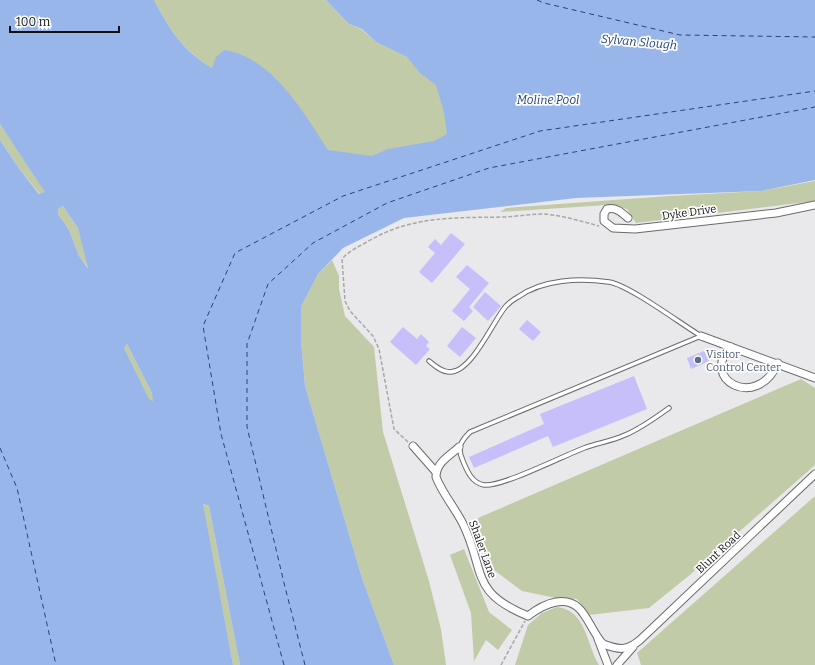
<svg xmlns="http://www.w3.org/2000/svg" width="815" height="665" font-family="Bitter,serif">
<rect width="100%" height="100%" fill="#e9e8eb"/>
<g fill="#c1cba7">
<path d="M154,0H326L349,24L361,29L376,42L407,57L436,78L455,137L338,176L212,68C182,49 171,32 154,0Z"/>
<polygon points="0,124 46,192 40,194 20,170 0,140"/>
<polygon points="815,181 815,201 636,223 627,209 607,205 500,212 506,208 669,196 761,191"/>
<polygon points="63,206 78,228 89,268 79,256 69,230 58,214 58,209"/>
<polygon points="332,260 339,276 339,289 345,316 374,347 383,432 429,581 441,629 446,665 394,665 362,578 305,386 301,340 301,307 318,274"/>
<polygon points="127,344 152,393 154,401 149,400 124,348"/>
<polygon points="801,379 815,388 815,465 691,574 649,608 589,615 577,599 556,598 522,591 486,564 478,518"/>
<polygon points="815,496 815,665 641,665 637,653"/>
<polygon points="202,504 209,506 240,665 233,665"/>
<polygon points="464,549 489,612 512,630 498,650 486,640 474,661 471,613 450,555"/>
<path d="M557,607C587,611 586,644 599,665H515L528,625L542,613Z"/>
</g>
<path fill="#99b6ea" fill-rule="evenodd" d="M0,0H154C170,30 182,50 212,68L216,57L224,50C272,57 304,113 328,150L372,156L388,149L434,141L447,134L444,112L436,85L420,73L407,57L376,42L362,29L349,24L326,0H815V180L761,191L576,198L404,218L343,248L318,274L301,307V340L305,386L362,578L394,665H240L209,506L203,504L233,665H0V140L20,170L39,194L45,192L0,124ZM63,206L78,228L88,268L79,256L69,230L58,214V209ZM127,344L152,393L153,401L149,399L124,348Z"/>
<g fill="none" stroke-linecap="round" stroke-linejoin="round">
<g stroke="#234482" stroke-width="1" stroke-dasharray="5 4" stroke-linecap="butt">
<polyline points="537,0 544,3 680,35 815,37"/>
<polyline points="0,448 17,488 56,665"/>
<polyline points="284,665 221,434 203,326 235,253 343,196 540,131 815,91"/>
<polyline points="305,665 285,587 247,427 247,344 268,284 313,243 387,203 489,168 815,107"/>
</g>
</g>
<g fill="#c6bffa">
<polygon points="451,233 465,244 432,283 419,272 435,253 428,247 435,239 441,245"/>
<polygon points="467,265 489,283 469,307 473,311 464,321 452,311 470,289 456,277"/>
<polygon points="485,292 501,306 488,321 473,307"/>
<polygon points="527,320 541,332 533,341 519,329"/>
<polygon points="403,327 417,339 421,334 429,342 426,346 430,349 416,365 390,342"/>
<polygon points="462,327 476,338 460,357 447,346"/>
<polygon points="704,351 709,361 691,369 687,358"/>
<polygon points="634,376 647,409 553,447 548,436 474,468 469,457 544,424 540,414"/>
</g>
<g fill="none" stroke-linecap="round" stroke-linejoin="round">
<defs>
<g id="lane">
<path d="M429,361C435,366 442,372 450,372C472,372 493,321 506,306C509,303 514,299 518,297C543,279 580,278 609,282C629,285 681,324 701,336"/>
<path d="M669,408C655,418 640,429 625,435C612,441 597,443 584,448C563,456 502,487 484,485C472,483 467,471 463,461C457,448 460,442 470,432L701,336"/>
</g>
<g id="street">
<path d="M628,218C621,212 616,207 607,209L604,214V221L613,228L635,229L776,213L815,205"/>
<polyline points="701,336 815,378"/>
<path d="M731,347C699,378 756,412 778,363"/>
<polyline points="413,446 436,472"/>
<path d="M459,447C450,456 436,462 436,477C442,493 455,508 463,524C486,571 469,592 528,616C537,609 545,604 556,602C585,597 587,627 603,644C619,650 627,651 640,640L815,474"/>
<polyline points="598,639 608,665"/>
<polyline points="617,665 633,647"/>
</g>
</defs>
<use href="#lane" stroke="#6a696c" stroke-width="5.5"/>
<use href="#street" stroke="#6a696c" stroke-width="9"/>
<g stroke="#a7a7a9" stroke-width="1.5" stroke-dasharray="4 2" stroke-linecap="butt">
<path d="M408,442L394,429L379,349L373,336L350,311L345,301L342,259C349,251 358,247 367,242C412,215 456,218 506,217C519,216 532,214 545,214C564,216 581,221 599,226"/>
<polyline points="501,665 525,621"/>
</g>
<use href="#lane" stroke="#fff" stroke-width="3.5"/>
<use href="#street" stroke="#fff" stroke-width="7"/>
</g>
<circle fill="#5c6f8a" stroke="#fff" stroke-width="1.5" cx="698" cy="360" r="4"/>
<g text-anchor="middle" stroke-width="3.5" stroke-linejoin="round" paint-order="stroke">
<g font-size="11" fill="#111112" stroke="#fff">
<text transform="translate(689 212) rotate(-8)" y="4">Dyke Drive</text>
<text transform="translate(483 549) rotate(70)" y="4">Shaler Lane</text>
<text transform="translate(718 552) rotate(-43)" y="4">Blunt Road</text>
</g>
<g font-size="11" fill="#4e5e75" stroke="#fff" text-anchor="start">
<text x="706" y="358">Visitor<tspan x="706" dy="13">Control Center</tspan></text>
</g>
<g font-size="12" font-style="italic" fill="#234482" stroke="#fff">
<text transform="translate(639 42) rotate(5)" y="4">Sylvan Slough</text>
<text x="548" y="104">Moline Pool</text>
</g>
</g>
<path d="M10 26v6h109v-6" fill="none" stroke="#111112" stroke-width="2"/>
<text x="16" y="26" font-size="12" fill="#111112" stroke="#ffffff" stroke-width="3" paint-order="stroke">100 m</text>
</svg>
